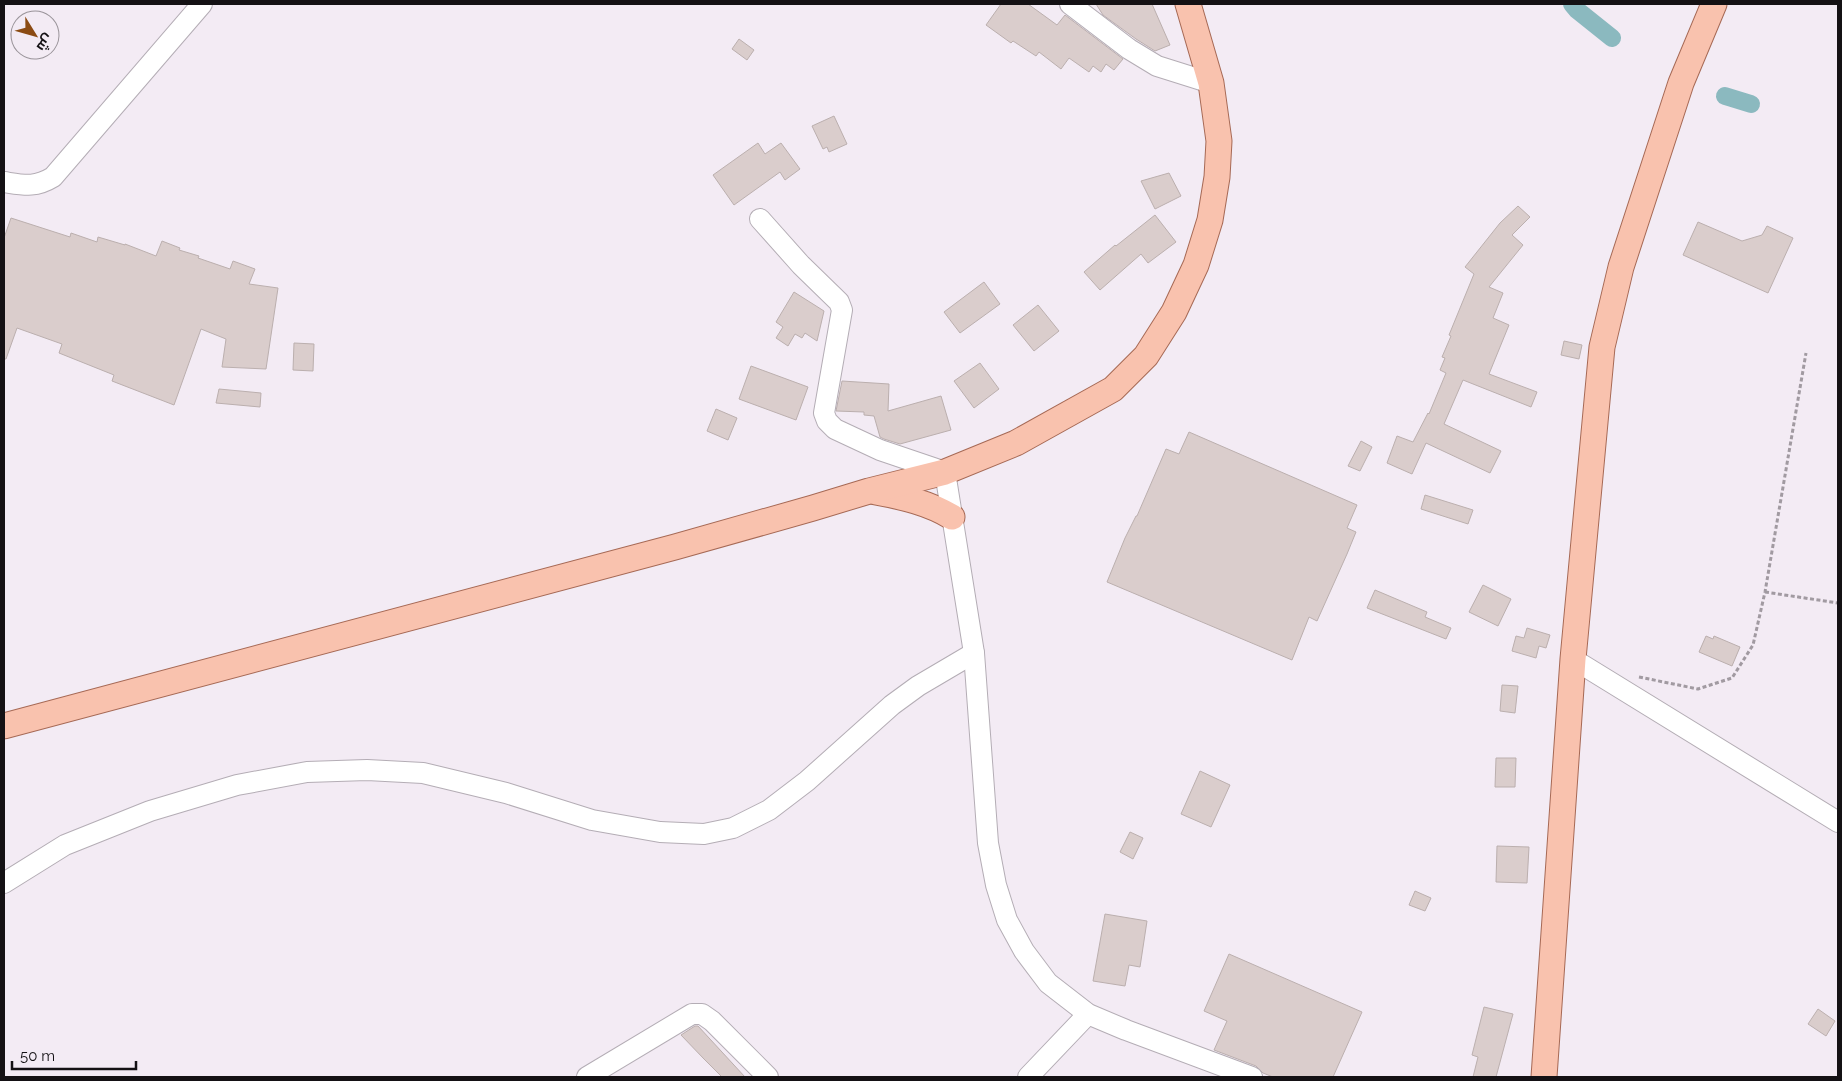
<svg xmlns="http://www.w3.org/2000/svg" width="1842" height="1081" font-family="Raleway,Cairo,sans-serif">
<rect width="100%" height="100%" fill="#f3ebf4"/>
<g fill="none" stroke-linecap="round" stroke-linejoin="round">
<g stroke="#8bb9bf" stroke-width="18">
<polyline points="1572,4 1577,10 1612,38"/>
<polyline points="1725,96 1751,104"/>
</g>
</g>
<g fill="#dacdcc" stroke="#bbafae">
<polygon points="1001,4 1028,4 1057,25 1065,15 1123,59 1114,70 1106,64 1101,72 1093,66 1089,72 1069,58 1061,69 1039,52 1036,56 1013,41 1011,43 986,25"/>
<polygon points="1096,4 1152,4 1170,45 1155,51 1136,39 1103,15"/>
<polygon points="739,39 754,50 747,60 732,49"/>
<polygon points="834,116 847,144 829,152 827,147 823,149 812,126"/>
<polygon points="758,143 765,154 781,143 800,169 785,180 780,172 734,205 713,175"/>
<polygon points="1169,173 1181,196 1155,209 1141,181"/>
<polygon points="1518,206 1530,217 1512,235 1523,245 1489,287 1503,293 1493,318 1509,325 1489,374 1537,392 1531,407 1463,380 1444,424 1501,451 1490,473 1426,443 1412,474 1387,463 1397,436 1413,442 1428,413 1429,414 1446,373 1440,370 1445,358 1442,357 1451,336 1449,335 1474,274 1465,267 1500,223"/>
<polygon points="1155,215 1176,242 1148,263 1141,254 1100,290 1084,272 1115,245 1116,246"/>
<polygon points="11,218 70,237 71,233 97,242 98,237 125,245 125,244 156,256 162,241 180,248 179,250 199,256 198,258 230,269 233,261 255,269 249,284 278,288 266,369 222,367 226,339 201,329 174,405 112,381 114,375 59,353 62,344 17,328 6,359 4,359 4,238"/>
<polygon points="1698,222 1742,241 1762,235 1767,226 1793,238 1768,293 1683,255"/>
<polygon points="984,282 1000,304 960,333 944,312"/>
<polygon points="794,292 824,311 817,341 805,333 802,338 795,334 788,346 776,338 783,327 776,322"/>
<polygon points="1038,305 1059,331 1034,351 1013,325"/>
<polygon points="1564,341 1582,345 1579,359 1561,355"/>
<polygon points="294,343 314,344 313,371 293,370"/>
<polygon points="980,363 999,389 974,408 954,381"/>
<polygon points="751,366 808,387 796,420 739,399"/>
<polygon points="842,381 889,384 888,411 941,396 951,430 900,444 884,439 880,437 874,416 864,415 864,412 836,411"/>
<polygon points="219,389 261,393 260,407 216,403"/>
<polygon points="716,409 737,418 728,440 707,431"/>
<polygon points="1189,432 1357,505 1347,528 1356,532 1347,554 1317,621 1309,617 1292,660 1107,582 1125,538 1136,516 1137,516 1166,449 1179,454"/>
<polygon points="1361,441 1372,447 1360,471 1348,466"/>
<polygon points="1425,495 1473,510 1468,524 1421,509"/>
<polygon points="1483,585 1511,599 1498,626 1469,612"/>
<polygon points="1375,590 1427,612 1425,617 1451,628 1446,639 1367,608"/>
<polygon points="1527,628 1550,635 1546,648 1539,646 1536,658 1512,651 1516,636 1524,638"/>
<polygon points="1706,636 1713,639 1714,636 1740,647 1732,666 1699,652"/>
<polygon points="1502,685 1518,686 1515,713 1500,711"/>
<polygon points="1496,758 1516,758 1515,787 1495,787"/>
<polygon points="1200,771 1230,785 1211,827 1181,814"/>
<polygon points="1130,832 1143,838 1133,859 1120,852"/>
<polygon points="1497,846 1529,847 1527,883 1496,882"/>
<polygon points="1415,891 1431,898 1425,911 1409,905"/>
<polygon points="1105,914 1147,921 1140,967 1129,965 1125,986 1093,981"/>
<polygon points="1229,954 1362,1012 1333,1077 1273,1077 1263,1073 1256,1066 1214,1050 1227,1021 1204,1011"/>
<polygon points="1484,1007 1513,1014 1496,1077 1473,1077 1478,1057 1472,1055"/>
<polygon points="1818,1009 1835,1021 1826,1036 1808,1024"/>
<polygon points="695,1026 698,1026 745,1077 722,1077 704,1059 681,1035"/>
</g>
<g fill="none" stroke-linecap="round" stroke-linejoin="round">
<defs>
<g id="minor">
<polyline points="1070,4 1129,49 1157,66 1211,83"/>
<path d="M4,182C24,185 35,188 53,177L202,4"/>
<polyline points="760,219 801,265 839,302 842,310 824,413 827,421 835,429 880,450 945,472 974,653 988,843 996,885 1007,920 1024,951 1048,983 1088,1014 1126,1030 1252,1077"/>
<polyline points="1573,659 1838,822"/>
<polyline points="4,883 65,845 150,811 237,785 307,772 367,770 423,773 506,793 592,820 660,832 704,834 733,828 769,810 807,781 892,705 918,686 974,653"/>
<polyline points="587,1077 692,1014 702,1014 712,1021 768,1077"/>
<polyline points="1028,1077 1088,1014"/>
</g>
<g id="major">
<path d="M876,492C903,497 929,503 952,517"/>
<polyline points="4,726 675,547 813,508 869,491 945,472 1016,443 1113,389 1146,356 1174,312 1196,265 1210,220 1217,177 1219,141 1211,83 1188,4"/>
<polyline points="1544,1077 1573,659 1602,347 1621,267 1681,83 1714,4"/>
</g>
</defs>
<use href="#minor" stroke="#b4adb5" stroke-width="22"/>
<use href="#major" stroke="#a66955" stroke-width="27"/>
<g stroke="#a19aa1" stroke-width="3" stroke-dasharray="4 2.5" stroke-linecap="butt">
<polyline points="1765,592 1838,603"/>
<polyline points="1639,677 1698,689 1732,678 1753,645 1765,592 1806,353"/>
</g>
<use href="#minor" stroke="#fff" stroke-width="20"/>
<use href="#major" stroke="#f9c2ae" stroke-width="25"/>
</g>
<rect width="1842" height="1081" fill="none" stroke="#141114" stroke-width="10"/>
<g transform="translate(35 35) rotate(127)"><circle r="24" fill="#f3ebf4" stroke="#9a949a"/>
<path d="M0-4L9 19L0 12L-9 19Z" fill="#8b4b13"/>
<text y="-8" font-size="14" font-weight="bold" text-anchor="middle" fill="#141114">ش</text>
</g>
<path d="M12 1061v8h124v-8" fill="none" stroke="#141114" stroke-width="2.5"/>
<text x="20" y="1061" font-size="15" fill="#141114" stroke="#f3ebf4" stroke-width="4" paint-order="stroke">50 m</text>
</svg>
